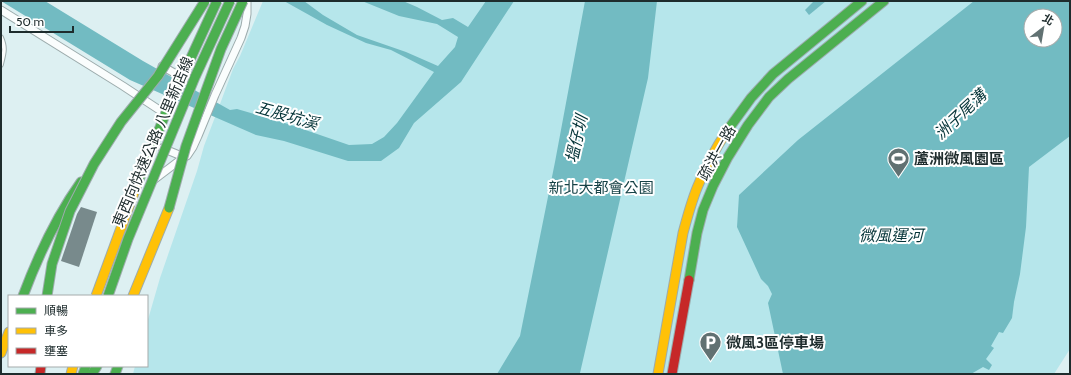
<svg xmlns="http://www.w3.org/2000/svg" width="1071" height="375" font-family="Cabin,'Noto Sans TC',sans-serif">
<rect width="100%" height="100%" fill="#ddf0f2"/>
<path fill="#b6e6eb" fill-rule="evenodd" d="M263,1H1070V349L1054,374H133L135,366H147V323L160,278L197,171L204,146L220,104L233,69L240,56ZM1031,16H1055V40H1031Z"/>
<g fill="#72bbc2" fill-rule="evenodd">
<polygon points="1,1 45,1 143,61 230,110 237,109 288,124 349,145 372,144 384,137 397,123 434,72 391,50 366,43 327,25 284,1 304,1 323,15 357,35 406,52 438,66 455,47 458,37 437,24 399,16 362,1 403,1 417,7 442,20 453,18 468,27 486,1 514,1 461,82 414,123 399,148 381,161 348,161 284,141 256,135 130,80"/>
<polygon points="585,1 657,1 648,78 580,373 579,374 497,374 520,336 555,162"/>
<polygon points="814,1 826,1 809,15 805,10"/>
<path d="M974,1H1070V136L1029,167L1026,227L1020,274L1014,302L1012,318L1003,333L999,332L991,346L994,348L986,359L992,365L989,370L983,367L971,374H783L768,303L772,294L768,286L761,279L737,227L739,195L798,140ZM1031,16H1055V40H1031Z"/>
</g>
<polygon fill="#788a8c" points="81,207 97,212 79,267 61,261 77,214"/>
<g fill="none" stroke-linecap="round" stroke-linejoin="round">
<defs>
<path id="lane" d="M1,37C6,48 4,53 1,65"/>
<g id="street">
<polyline points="1,10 123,86 167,115"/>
<polyline points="162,66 183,78"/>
<polyline points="162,148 184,157"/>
<polyline points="155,179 184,157 187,156 193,147 198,136 215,95 241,38 245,26 247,14 247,1"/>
</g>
<g id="fast">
<polyline points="727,131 751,98 773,74 862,1"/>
<polyline points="689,280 697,233 703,210 713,186 728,157 748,125 769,97 788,79 884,1"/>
<path d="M23,296C38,256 56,217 81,182"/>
<polyline points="83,374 86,366"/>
<polyline points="92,374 97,366"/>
<polyline points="115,374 118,366"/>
</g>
<g id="slow">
<polyline points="133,296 169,208"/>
<polyline points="1,353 9,332"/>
<path d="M658,374L683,233C687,218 691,203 697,188C705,168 715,149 727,131"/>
</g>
<g id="jam">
<polyline points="40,374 41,366"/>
<polyline points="672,374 689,280"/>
</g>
</defs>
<use href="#lane" stroke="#9dacad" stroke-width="5.5"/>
<use href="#street" stroke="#9dacad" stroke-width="9"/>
<use href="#fast" stroke="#9dacad" stroke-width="11"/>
<use href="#slow" stroke="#9dacad" stroke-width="11"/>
<use href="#jam" stroke="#9dacad" stroke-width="11"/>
<use href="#lane" stroke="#fafdfd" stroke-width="3.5"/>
<use href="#street" stroke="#fafdfd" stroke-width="7"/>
<use href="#fast" stroke="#4caf50" stroke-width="9"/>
<use href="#slow" stroke="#ffc107" stroke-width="9"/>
<use href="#jam" stroke="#c62828" stroke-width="9"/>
<defs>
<g id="fast-bridge">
<polyline points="138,182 167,110 217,1"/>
<polyline points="169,208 186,146 221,49 243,1"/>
<polyline points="47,296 52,264 70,211 94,164 121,122 158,76 205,1"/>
<polyline points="108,296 128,239 195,77 230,1"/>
</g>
<g id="slow-bridge">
<polyline points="96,296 138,182"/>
<polyline points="71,374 73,366"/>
</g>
</defs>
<use href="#fast-bridge" stroke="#9dacad" stroke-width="11" stroke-linecap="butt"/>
<use href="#slow-bridge" stroke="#9dacad" stroke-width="11" stroke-linecap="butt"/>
<use href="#fast-bridge" stroke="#4caf50" stroke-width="9"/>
<use href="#slow-bridge" stroke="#ffc107" stroke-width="9"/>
</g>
<defs>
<symbol id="stadium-pin" viewBox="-11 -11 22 30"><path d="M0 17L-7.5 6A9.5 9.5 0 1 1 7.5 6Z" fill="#617172" stroke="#fff"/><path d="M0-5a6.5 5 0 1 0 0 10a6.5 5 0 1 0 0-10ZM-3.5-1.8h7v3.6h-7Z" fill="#fff"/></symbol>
<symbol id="parking-pin" viewBox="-11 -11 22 30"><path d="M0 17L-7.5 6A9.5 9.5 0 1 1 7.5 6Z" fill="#617172" stroke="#fff"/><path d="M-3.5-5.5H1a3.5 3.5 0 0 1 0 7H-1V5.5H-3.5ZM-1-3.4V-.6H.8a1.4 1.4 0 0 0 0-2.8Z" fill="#fff"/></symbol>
</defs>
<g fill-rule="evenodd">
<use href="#stadium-pin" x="886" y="146" width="25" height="34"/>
<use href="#parking-pin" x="698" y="330" width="25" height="34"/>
</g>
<g text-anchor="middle" stroke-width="4" stroke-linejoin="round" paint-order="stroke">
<g font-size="15" fill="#1e2c2d" stroke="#fff">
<text transform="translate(153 142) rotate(-67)" y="5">東西向快速公路 八里新店線</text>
<text transform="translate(717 153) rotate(-61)" y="5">疏洪一路</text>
</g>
<g font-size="15" font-weight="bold" fill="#1e2c2d" stroke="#fff" text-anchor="start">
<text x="914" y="164">蘆洲微風園區</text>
<text x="726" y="348">微風3區停車場</text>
</g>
<g font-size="15" fill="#164246" stroke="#fff">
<text x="601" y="193">新北大都會公園</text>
</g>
<g font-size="16" font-style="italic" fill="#053438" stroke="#fff">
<text transform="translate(960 114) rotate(-43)" y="6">洲子尾溝</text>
<text transform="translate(287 115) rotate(16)" y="6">五股坑溪</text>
<text transform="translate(576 139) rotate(-77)" y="6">塭仔圳</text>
<text x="891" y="241">微風運河</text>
</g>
</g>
<rect width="1071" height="375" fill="none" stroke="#1e2c2d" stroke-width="4"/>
<rect x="8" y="295" width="140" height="72" fill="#ffffff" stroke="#a5abab"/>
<rect x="16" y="308" width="20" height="6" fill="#4caf50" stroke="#a5abab"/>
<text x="44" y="315" font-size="12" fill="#1e2c2d">順暢</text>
<rect x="16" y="328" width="20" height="6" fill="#ffc107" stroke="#a5abab"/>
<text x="44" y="335" font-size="12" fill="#1e2c2d">車多</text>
<rect x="16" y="348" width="20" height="6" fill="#c62828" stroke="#a5abab"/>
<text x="44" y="355" font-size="12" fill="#1e2c2d">壅塞</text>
<g transform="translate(1043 28) rotate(31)"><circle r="19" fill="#ffffff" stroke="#a5abab"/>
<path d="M0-3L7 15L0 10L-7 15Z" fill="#617172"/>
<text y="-6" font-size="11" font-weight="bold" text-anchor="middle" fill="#1e2c2d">北</text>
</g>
<path d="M10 26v6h63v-6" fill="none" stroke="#1e2c2d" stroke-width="2"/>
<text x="16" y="26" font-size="12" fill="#1e2c2d" stroke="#ffffff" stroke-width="3" paint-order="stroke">50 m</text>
</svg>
